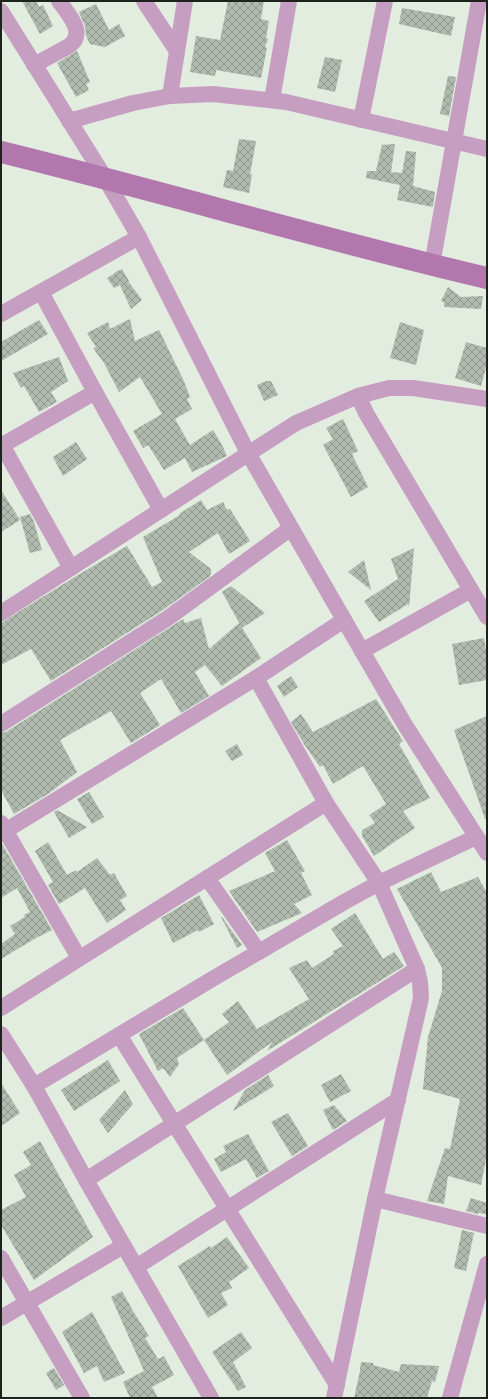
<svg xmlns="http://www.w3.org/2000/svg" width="488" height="1399" font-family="'Public Sans',sans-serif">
<defs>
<pattern id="building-cross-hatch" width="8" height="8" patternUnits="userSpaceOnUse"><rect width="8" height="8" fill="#b1baaf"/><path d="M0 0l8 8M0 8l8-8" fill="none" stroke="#8f978e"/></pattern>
</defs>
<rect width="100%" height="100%" fill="#e2ecdf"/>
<g fill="url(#building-cross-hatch)">
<polygon points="22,1 36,1 39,7 43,5 53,26 40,34"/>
<polygon points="228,1 242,2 242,1 264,1 261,19 269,21 266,38 268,39 265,47 267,48 261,78 216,70 215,76 190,72 196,36 220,40"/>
<polygon points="96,4 109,30 119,24 125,36 105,47 90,44 86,36 85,26 79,12"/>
<polygon points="402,8 455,17 451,36 399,24"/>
<polygon points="77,51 90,82 86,84 89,90 76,97 57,63"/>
<polygon points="325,57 342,60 335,92 317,88"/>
<polygon points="448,76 456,77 449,116 440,114"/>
<polygon points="239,139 256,141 250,174 252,174 249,193 223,187 227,170 233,171"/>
<polygon points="395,144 391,172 402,173 406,151 416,152 413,186 435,192 433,207 397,200 400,185 366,178 367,171 376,171 382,145"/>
<polygon points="122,269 129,281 128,281 142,300 131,309 120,285 114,288 107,278 114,274 114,273 119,270 120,271"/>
<polygon points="448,287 461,297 483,296 481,309 444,307 444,302 441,301"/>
<polygon points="130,319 135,341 159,330 183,379 190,397 187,399 192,409 175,419 190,445 213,430 222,445 227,456 192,472 185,458 164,470 148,445 143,448 133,431 162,414 140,377 119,392 104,363 93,348 96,347 87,333 108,322 110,329"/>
<polygon points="39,320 48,334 1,361 1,342"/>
<polygon points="400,322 424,330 416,365 390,358"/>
<polygon points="466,342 487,348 487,364 481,386 455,378"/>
<polygon points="59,357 68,381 51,392 57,402 39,412 24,386 21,388 13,373"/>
<polygon points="266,381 271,381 278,395 264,401 257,385"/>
<polygon points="343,419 358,451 352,454 368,487 351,497 323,445 333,439 326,428"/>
<polygon points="76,442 87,459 63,476 53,457"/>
<polygon points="1,490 20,520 1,532"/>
<polygon points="201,500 207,510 223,502 227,510 230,509 250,541 229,554 218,533 189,552 211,569 211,574 209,577 163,610 51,681 31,649 1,665 1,623 78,575 127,546 152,587 162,582 143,537 180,515 179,514"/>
<polygon points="30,514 34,522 42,550 30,553 20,517"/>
<polygon points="414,548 409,607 408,604 379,622 364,601 398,579 391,559"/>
<polygon points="364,560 371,590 348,572"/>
<polygon points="231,586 265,613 242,628 222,592"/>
<polygon points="201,618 209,649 239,623 261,658 222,686 205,665 195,672 209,696 181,713 161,679 140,693 160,725 131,743 111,711 60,740 77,772 48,794 14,814 1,790 1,733 6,732 183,619 185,623"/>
<polygon points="484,638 487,657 487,680 459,685 452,644"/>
<polygon points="291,676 298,687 284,697 277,686"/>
<polygon points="376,699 403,741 399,744 430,798 403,811 415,828 374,856 362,836 362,830 375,823 369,815 386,804 363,766 333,784 323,765 320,767 304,744 291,722 301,714 313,732"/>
<polygon points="487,716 487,819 485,819 454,730"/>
<polygon points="237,744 243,755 232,761 225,751"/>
<polygon points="89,792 104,817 92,824 77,799"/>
<polygon points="57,810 87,827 69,838 54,812"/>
<polygon points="287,840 305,871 301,873 312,895 294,904 302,913 257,932 229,891 275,871 265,853"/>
<polygon points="1,842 52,930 36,938 1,959 1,944 15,934 10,926 25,917 24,915 30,912 17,888 1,898"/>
<polygon points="48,842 67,875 76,870 77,872 97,858 110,875 114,873 127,896 120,900 126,910 107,923 85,888 59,904 48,885 53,882 35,851"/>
<polygon points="431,872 441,892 478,877 487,893 487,1154 481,1185 448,1176 444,1204 427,1201 445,1148 450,1149 460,1099 423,1089 428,1037 442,991 442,968 397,889"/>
<polygon points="199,895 214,924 199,932 198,930 173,943 161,918"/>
<polygon points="355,913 383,959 394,952 404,966 267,1051 272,1042 227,1075 204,1040 229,1022 222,1014 238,1001 257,1029 309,999 289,968 307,960 312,968 334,954 333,951 343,946 331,929"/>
<polygon points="221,917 222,917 242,945 237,948"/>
<polygon points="183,1008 204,1040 177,1058 179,1064 170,1077 163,1068 158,1071 139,1034"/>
<polygon points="108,1060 120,1081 74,1111 61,1090"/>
<polygon points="341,1074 351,1091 330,1102 321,1085"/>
<polygon points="268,1075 274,1086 233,1111 245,1090"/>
<polygon points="1,1083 20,1113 1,1126"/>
<polygon points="125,1090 133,1104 108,1133 99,1120"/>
<polygon points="334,1105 347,1121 333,1130 323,1110"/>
<polygon points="288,1113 308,1146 292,1156 271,1122"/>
<polygon points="248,1134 269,1171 257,1178 246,1159 221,1172 214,1159 226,1152 223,1146"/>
<polygon points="40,1141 93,1237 34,1280 1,1225 1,1210 26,1197 14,1175 31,1165 23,1152"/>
<polygon points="471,1198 487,1203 487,1214 478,1213 478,1214 466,1211"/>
<polygon points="462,1230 474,1233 466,1271 454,1268"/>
<polygon points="227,1237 249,1268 229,1282 232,1288 221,1293 228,1305 208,1318 178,1266 210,1246 211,1248"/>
<polygon points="122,1291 133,1311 149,1336 145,1338 158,1359 164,1356 174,1375 152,1387 158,1398 130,1398 123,1382 144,1371 111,1297"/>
<polygon points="92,1312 125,1373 104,1382 97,1366 84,1373 62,1332"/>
<polygon points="241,1332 252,1348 233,1362 246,1387 238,1391 212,1352"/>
<polygon points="361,1362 373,1363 373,1365 399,1372 401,1364 439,1366 435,1382 432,1381 427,1398 354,1398 360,1371"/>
<polygon points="54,1368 64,1385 56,1390 46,1373"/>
</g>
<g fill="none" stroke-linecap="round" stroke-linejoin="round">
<g stroke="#c59ec2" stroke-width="16">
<polyline points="144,1 177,51"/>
<polyline points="1,11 105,178 139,237 248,453 362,651 405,725 487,853"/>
<path d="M34,65L69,46C87,33 68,14 59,1"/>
<polyline points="170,96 185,1"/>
<polyline points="272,100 289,1"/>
<polyline points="361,120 385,1"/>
<polyline points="69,121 133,103 170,96 213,94 286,102 487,149"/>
<polyline points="432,265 479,1"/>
<polyline points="41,292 95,392 161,510"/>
<polyline points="1,314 139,237"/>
<polyline points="358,396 389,388 413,388 487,399"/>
<polyline points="2,445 71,568"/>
<polyline points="1,446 95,392"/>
<polyline points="1,613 296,423 358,396 366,413 487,617"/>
<polyline points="362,651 471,590"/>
<polyline points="256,678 326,803 379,883 417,969 420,982 421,998 375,1199 334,1398"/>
<polyline points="1,724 168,618 291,528"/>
<polyline points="1,823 79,958"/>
<polyline points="5,831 256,678 344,620"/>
<polyline points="207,878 259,952"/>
<polyline points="1,1008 326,803"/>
<polyline points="1,1034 34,1086 86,1180 211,1398"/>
<polyline points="119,1035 337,1385"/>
<polyline points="34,1086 214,978 346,901 379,883 476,837"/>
<polyline points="86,1180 417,969"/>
<polyline points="375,1199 487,1226"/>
<polyline points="1,1258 82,1398"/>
<polyline points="136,1267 398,1100"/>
<polyline points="1,1318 123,1246"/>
<polyline points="450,1398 487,1264"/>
</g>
<path stroke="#b278ae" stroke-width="22" d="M1,152C164,192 324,240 487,278"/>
</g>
<rect width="488" height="1399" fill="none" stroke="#1e221d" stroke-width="4"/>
</svg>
